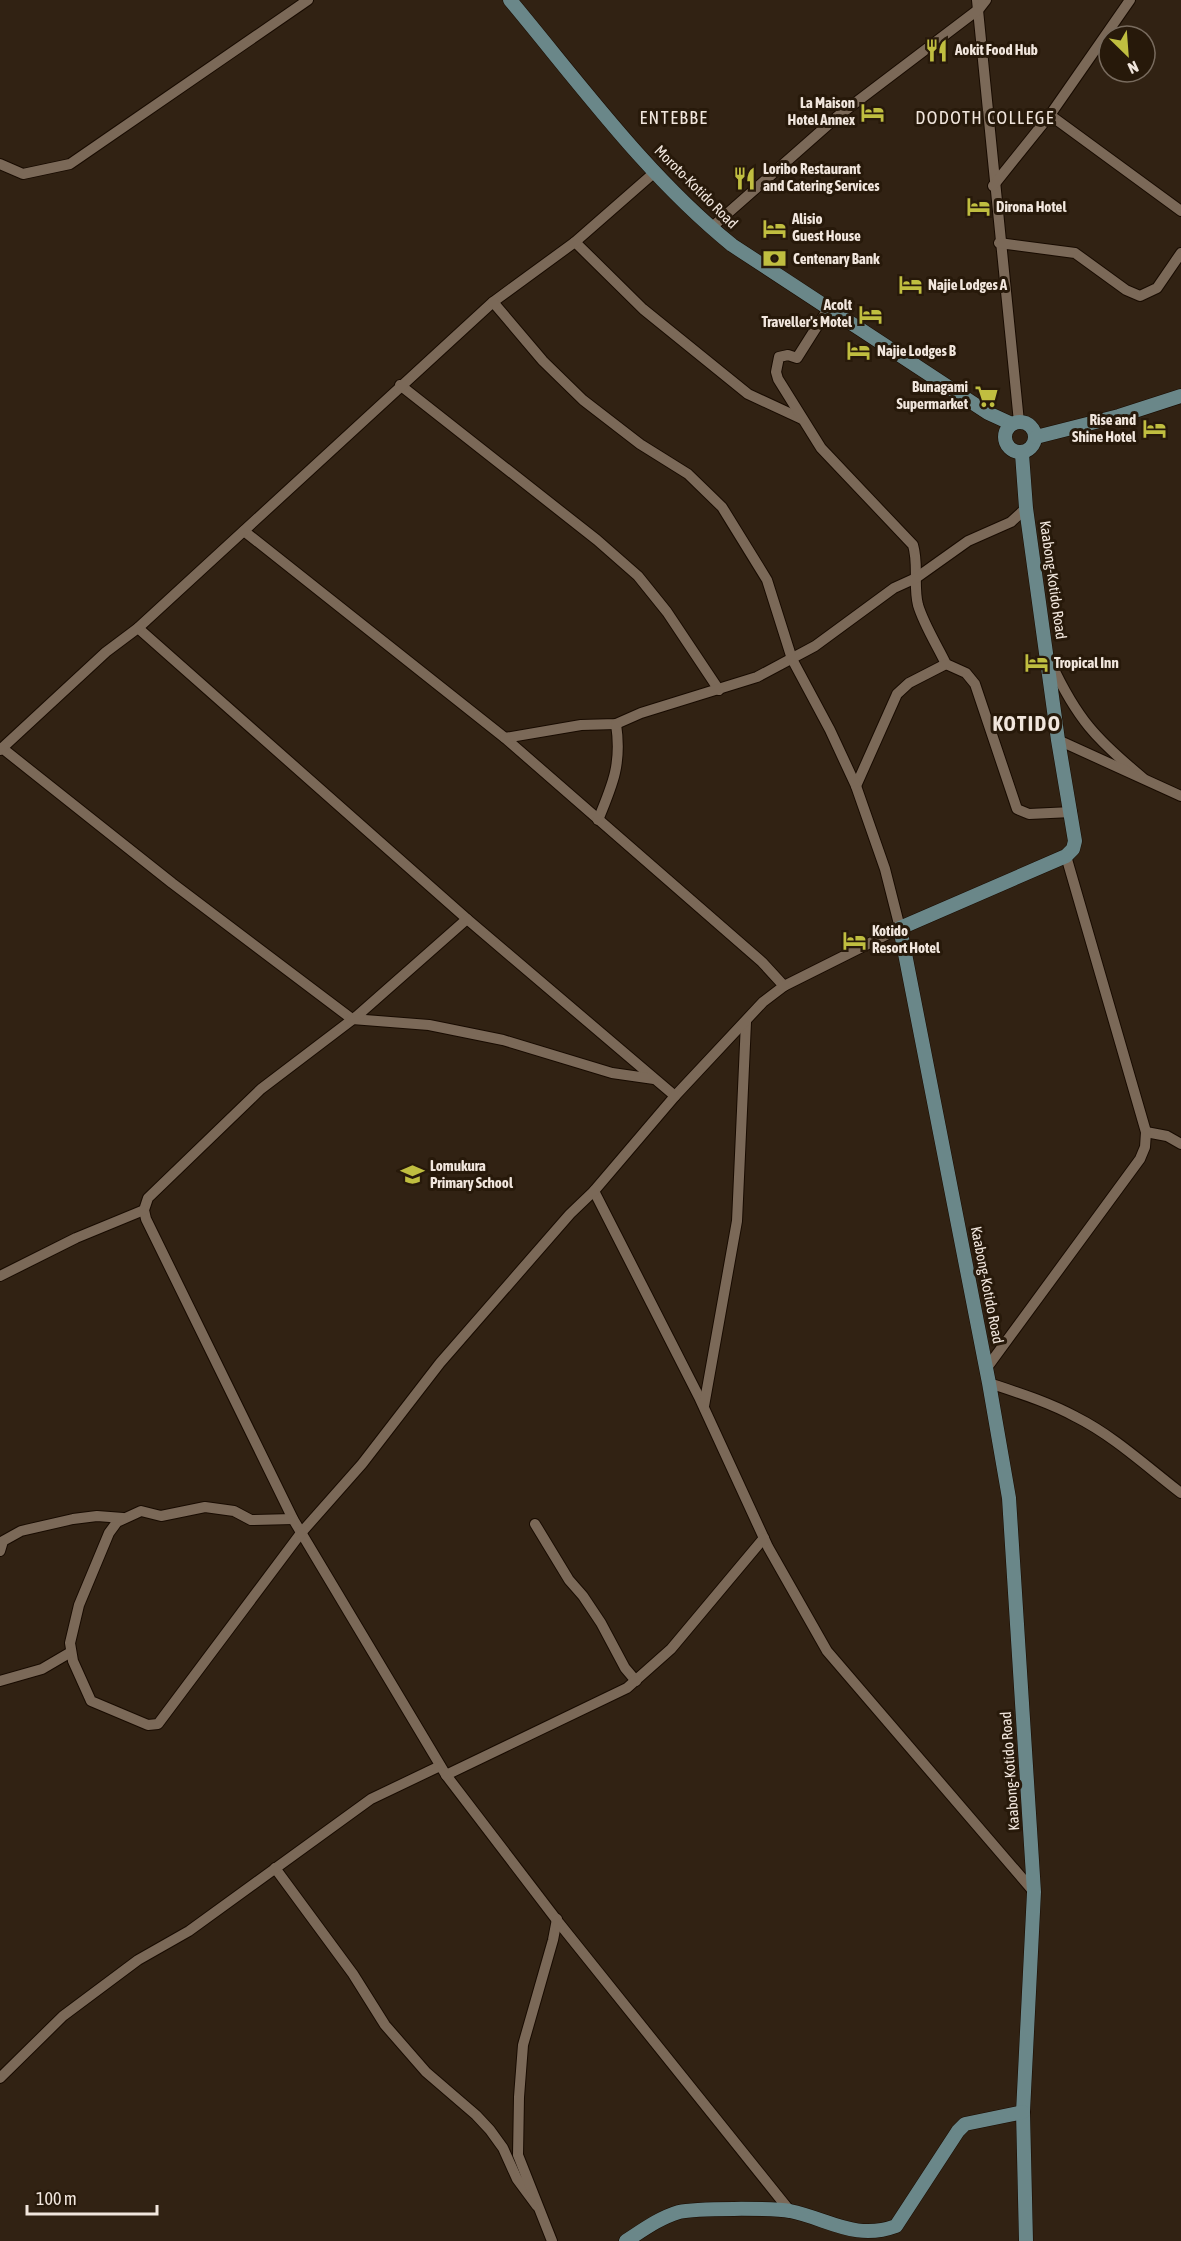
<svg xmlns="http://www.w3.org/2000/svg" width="1181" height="2241" font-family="'Asap Condensed',sans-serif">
<rect width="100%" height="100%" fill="#312213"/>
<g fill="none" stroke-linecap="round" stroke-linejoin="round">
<defs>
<g id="street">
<polyline points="977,0 1019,422"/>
<polyline points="1050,115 1181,211"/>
<polyline points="0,164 23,174 70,164 308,0"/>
<polyline points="993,186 1050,115 1130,0"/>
<polyline points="711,228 838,116 979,9 986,0"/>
<polyline points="575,242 643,309 748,394 802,419"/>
<polyline points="999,243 1075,253 1126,290 1140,296 1157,288 1181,253"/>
<path d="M828,309L797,358L788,355L779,357L776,372L778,379L821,448L913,545C919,565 913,585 918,605C924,625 937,645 946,664L966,673L975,684L1017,809L1029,814L1072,812"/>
<polyline points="400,385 597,540 638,576 667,612 719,690"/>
<polyline points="244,531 505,738 762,962 784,986"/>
<polyline points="138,628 467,919 675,1096"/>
<path d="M1051,663C1077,719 1096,739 1143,778"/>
<polyline points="505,738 581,725 616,724 641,713 757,677 815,646 894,588 916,578 968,541 1011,522 1026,508"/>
<polyline points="1058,740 1181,796"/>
<polyline points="2,748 172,883 352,1019 429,1025 503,1040 612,1073 654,1079"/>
<polyline points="0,750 106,652 138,628 493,302 575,242 655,172"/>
<polyline points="856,786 897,694 909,683 946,664"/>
<path d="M598,820C613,784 622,763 616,724"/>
<polyline points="467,919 357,1016 261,1089 148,1198 144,1210 146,1219 293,1519 446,1775 559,1923 790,2211"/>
<polyline points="1146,1132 1167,1136 1181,1144"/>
<polyline points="594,1191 699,1397 768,1547 827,1651 1034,1892"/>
<polyline points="0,1276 76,1238 144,1210"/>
<polyline points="986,1369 1140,1159 1145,1147 1146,1132 1066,856"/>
<path d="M989,1383C1019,1393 1048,1402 1076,1417C1114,1436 1147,1467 1181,1493"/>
<polyline points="704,1406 737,1221 746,1022"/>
<polyline points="293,1519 251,1520 234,1511 205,1507 161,1516 141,1511 117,1522 109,1533 79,1605 70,1643 73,1661 91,1701 148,1725 158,1724 301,1533 362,1464 440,1363 570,1214 594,1191 675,1096 763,1002 784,986 900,928 885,869 856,786 830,730 792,659 767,580 722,507 688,474 640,444 583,400 543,361 493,302"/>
<polyline points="535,1524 569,1580 583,1596 601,1623 625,1668 636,1681"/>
<polyline points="0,1551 3,1541 21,1531 73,1519 97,1516 123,1518"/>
<polyline points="0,1681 42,1669 71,1652"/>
<polyline points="446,1775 627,1688 671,1649 764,1538"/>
<polyline points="275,1868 353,1974 385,2025 426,2072 476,2115 490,2130 503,2148 517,2179 537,2206"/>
<polyline points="0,2078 63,2016 138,1960 189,1931 371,1799 440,1766"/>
<polyline points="552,2241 518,2155 519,2097 523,2045 553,1940 557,1919"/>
</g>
<g id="secondary">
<path d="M510,0C580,84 647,176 732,245L988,413L1012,424"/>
<circle cx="1020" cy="437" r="15"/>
<polyline points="1036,437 1119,416 1181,396"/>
<polyline points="1022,454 1026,508 1058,740 1075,841 1073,849 1066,856 900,928 989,1383 1009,1498 1034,1892 1023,2112 1026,2241"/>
<path d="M626,2241C643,2230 659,2218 679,2212C695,2208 773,2208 790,2211C829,2219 855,2241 896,2226L958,2131L965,2124L1023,2112"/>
</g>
</defs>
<use href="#street" stroke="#180b01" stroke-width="12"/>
<use href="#secondary" stroke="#180b01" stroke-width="15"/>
<use href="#street" stroke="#7b6958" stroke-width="10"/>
<use href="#secondary" stroke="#6a8789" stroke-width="14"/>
</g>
<defs>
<symbol id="restaurant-bare" viewBox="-9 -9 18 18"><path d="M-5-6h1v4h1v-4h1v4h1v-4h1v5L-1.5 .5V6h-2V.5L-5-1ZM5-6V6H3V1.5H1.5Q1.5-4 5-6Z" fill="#c0be40" stroke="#27190a" stroke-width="2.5" paint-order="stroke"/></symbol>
<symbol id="hotel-bare" viewBox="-9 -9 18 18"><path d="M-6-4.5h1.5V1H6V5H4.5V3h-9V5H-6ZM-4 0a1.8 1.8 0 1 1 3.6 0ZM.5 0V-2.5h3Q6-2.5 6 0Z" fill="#c0be40" stroke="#27190a" stroke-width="2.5" paint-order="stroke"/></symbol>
<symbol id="bank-bare" viewBox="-9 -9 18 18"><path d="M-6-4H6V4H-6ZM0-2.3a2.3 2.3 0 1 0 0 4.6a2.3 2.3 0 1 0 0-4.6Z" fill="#c0be40" stroke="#27190a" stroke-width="2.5" paint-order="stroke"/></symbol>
<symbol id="supermarket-bare" viewBox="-9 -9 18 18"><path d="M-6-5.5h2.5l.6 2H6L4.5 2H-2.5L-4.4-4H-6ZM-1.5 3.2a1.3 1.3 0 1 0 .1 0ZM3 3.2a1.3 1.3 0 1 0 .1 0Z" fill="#c0be40" stroke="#27190a" stroke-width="2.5" paint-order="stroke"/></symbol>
<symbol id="school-bare" viewBox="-9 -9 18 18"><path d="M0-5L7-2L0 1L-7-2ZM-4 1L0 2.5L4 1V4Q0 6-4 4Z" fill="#c0be40" stroke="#27190a" stroke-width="2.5" paint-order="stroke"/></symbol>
</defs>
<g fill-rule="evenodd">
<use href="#restaurant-bare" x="920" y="34" width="33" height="33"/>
<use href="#hotel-bare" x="856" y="96" width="33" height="33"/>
<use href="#restaurant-bare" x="728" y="162" width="33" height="33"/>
<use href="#hotel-bare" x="962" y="190" width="33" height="33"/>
<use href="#hotel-bare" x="758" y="212" width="33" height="33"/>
<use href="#bank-bare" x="758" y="242" width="33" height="33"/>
<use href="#hotel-bare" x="894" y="268" width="33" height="33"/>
<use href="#hotel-bare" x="854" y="298" width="33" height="33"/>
<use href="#hotel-bare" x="842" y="334" width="33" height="33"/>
<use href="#supermarket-bare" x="970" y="380" width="33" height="33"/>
<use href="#hotel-bare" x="1138" y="412" width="33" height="33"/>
<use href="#hotel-bare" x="1020" y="646" width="33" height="33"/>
<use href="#hotel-bare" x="838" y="924" width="33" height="33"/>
<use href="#school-bare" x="396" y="1158" width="33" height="33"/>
</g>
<g text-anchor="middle" stroke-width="6" stroke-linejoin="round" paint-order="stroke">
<g font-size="15" font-weight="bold" fill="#f1e6dd" stroke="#27190a" text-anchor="start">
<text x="955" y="55">Aokit Food Hub</text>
<text x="855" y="108" text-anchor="end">La Maison<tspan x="855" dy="17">Hotel Annex</tspan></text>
<text x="763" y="174">Loribo Restaurant<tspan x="763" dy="17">and Catering Services</tspan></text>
<text x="996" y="212">Dirona Hotel</text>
<text x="792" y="224">Alisio<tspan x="792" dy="17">Guest House</tspan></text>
<text x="793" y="264">Centenary Bank</text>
<text x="928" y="290">Najie Lodges A</text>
<text x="852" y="310" text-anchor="end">Acolt<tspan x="852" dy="17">Traveller's Motel</tspan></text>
<text x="877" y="356">Najie Lodges B</text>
<text x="968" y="392" text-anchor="end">Bunagami<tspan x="968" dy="17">Supermarket</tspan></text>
<text x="1136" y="425" text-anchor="end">Rise and<tspan x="1136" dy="17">Shine Hotel</tspan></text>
<text x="1054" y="668">Tropical Inn</text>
<text x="872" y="936">Kotido<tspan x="872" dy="17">Resort Hotel</tspan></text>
<text x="430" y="1171">Lomukura<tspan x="430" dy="17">Primary School</tspan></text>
</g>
<g font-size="15" fill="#f1e6dd" stroke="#27190a">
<text transform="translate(696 187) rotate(45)" y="5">Moroto-Kotido Road</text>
<text transform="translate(1053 580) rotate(82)" y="5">Kaabong-Kotido Road</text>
<text transform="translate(987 1285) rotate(79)" y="5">Kaabong-Kotido Road</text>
<text transform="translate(1010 1771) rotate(-94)" y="5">Kaabong-Kotido Road</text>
</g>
<g font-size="18" letter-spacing="1.5" fill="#f1e6dd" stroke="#27190a">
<text x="674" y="124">ENTEBBE</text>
<text x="985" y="124">DODOTH COLLEGE</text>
</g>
<g font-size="21" font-weight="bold" letter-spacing="1.5" fill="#f1e6dd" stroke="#27190a">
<text x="1027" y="731">KOTIDO</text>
</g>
</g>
<g transform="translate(1127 54) rotate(155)"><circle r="28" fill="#27190a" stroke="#786b5e" stroke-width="1.5"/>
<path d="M0-4.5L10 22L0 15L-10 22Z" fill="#c0be40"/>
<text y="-9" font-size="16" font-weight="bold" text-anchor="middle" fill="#f1e6dd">N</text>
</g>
<path d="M27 2205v9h130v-9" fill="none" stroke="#f1e6dd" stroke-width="3"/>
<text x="36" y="2205" font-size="18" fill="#f1e6dd" stroke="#27190a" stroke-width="4.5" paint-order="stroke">100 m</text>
</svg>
